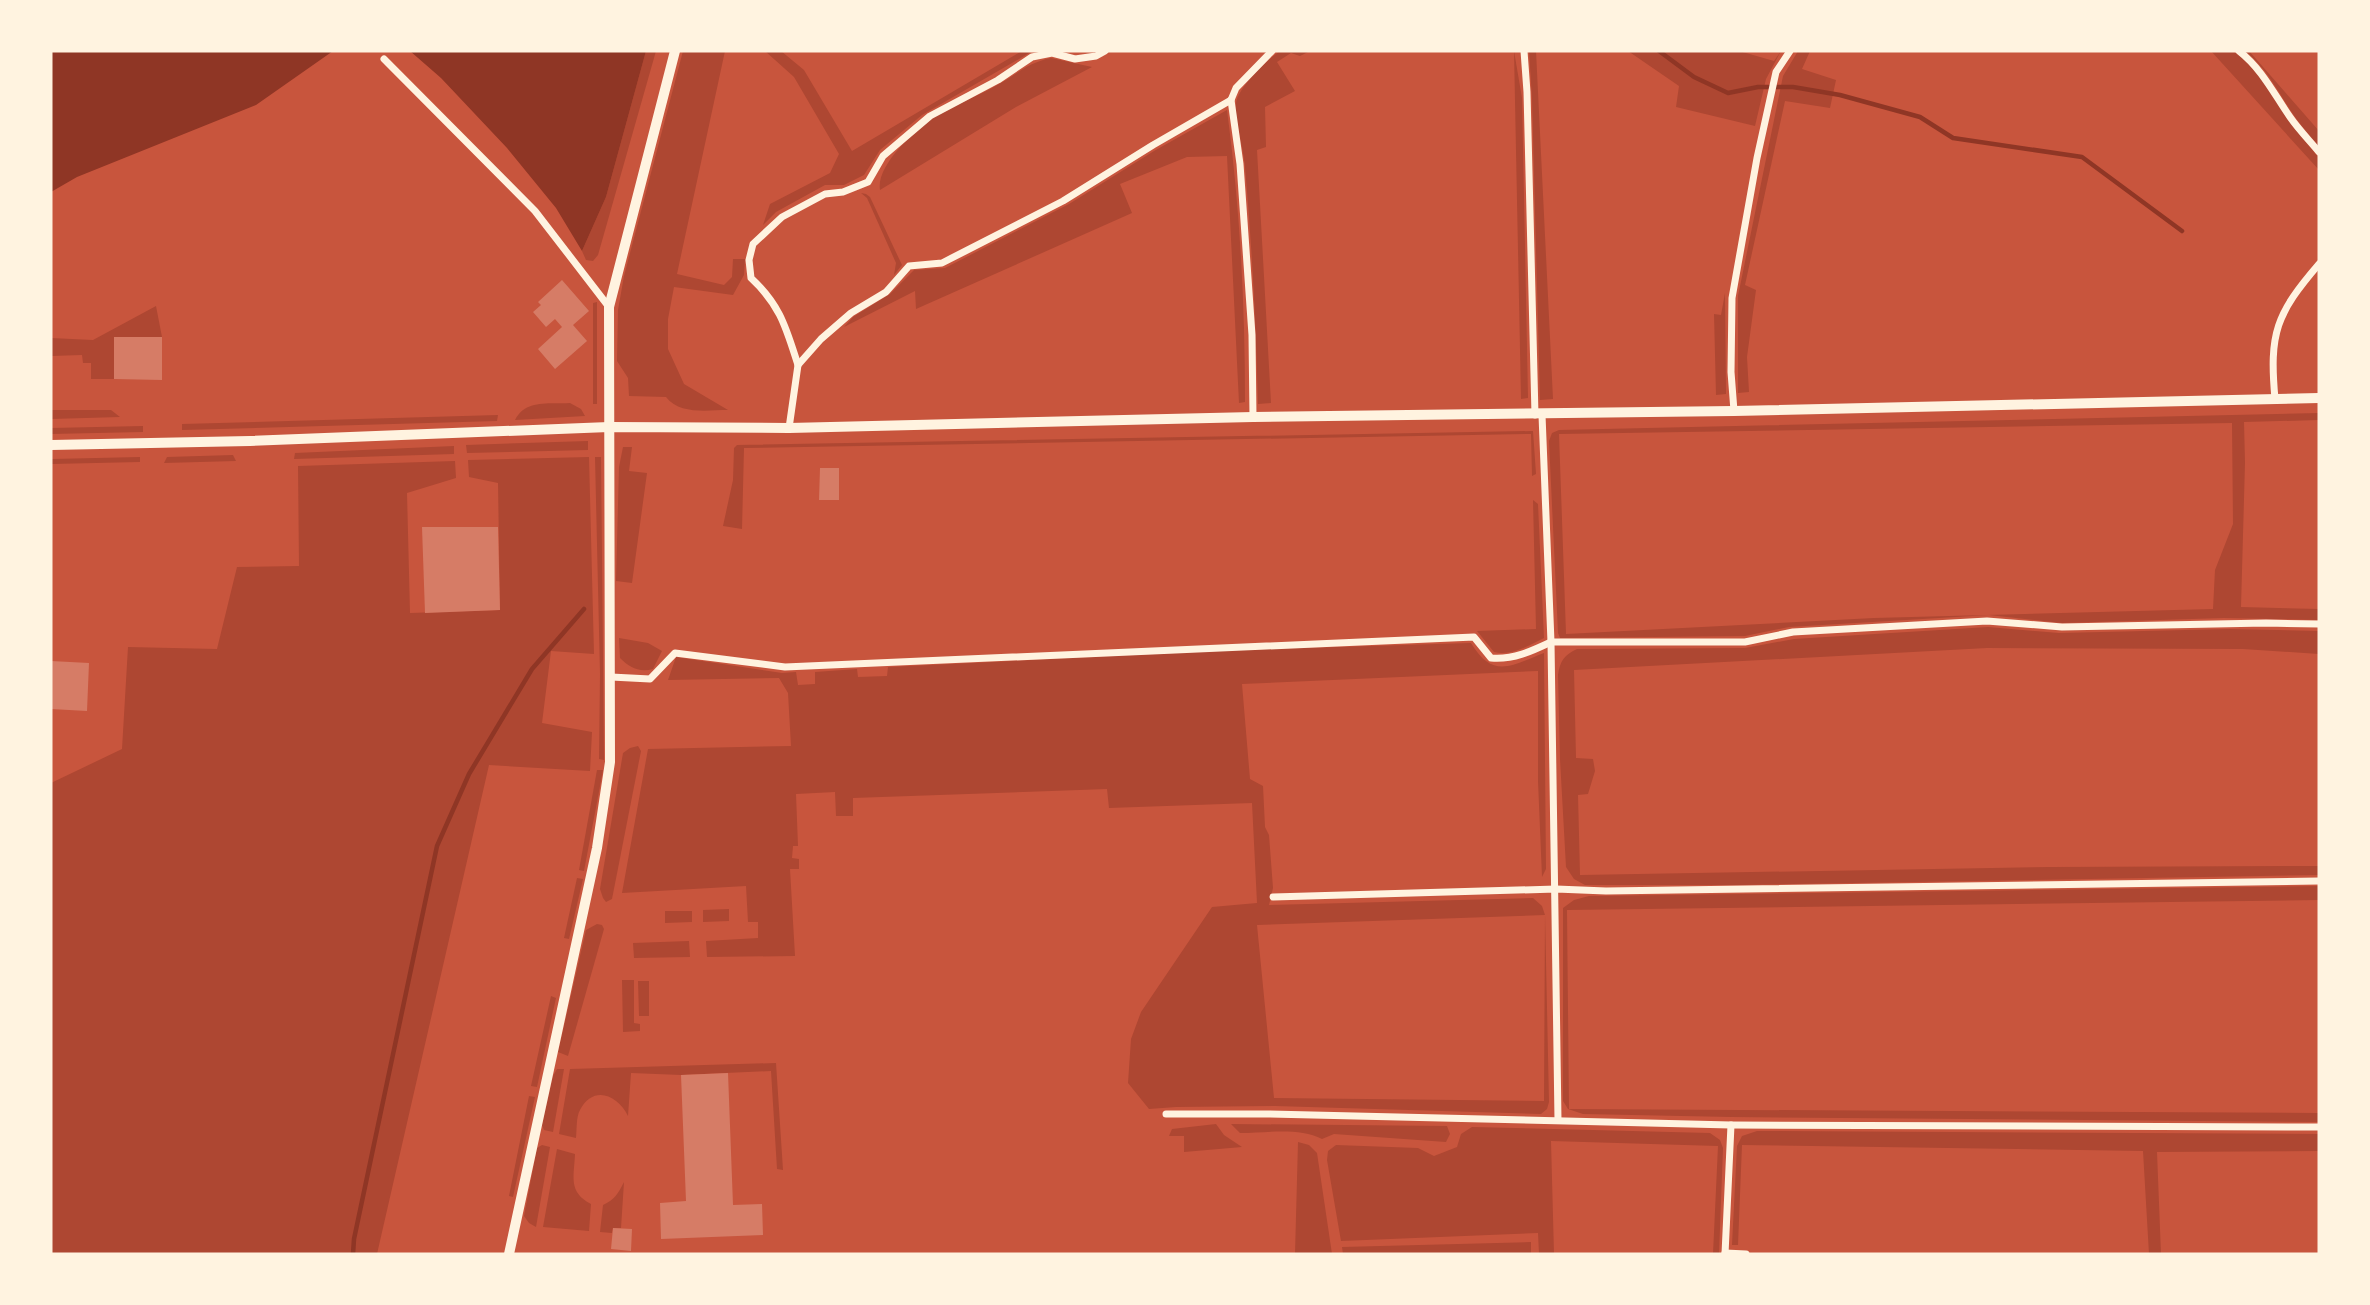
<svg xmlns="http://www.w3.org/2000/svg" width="2370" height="1305" font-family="'PT Sans Narrow',sans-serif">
<rect width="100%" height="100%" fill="#c8553d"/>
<g fill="#ae4732" fill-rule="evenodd">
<polygon points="646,51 656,51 598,255 593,261 586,260 582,251 606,197"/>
<path d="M683,51H725L677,274L724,285L732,277L733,259H745L744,275L733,295L674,287L668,319V349L684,384L728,410C707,410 680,415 666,397L629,396L628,378L617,361L618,310L624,276Z"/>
<polygon points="765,51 781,51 804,70 852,151 1022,51 1041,51 1031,52 922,115 880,150 864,175 844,185 825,185 776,212 763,225 770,204 830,173 839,154 794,77"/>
<path d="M1280,51H1310L1300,56L1291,53L1277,62L1295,91L1265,107L1266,147L1257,150L1271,403L1258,404C1256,325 1252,246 1245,167C1244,151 1234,117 1236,103C1239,86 1267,60 1280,51Z"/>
<polygon points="1514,51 1522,98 1528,398 1521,399"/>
<polygon points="1529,51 1536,51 1553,399 1540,400 1532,98"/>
<polygon points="1628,51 1739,51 1774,61 1781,51 1766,79 1755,126 1676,107 1679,86"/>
<polygon points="1798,51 1810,51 1802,69 1836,80 1830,108 1785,101 1745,285 1756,290 1747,357 1749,392 1738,393 1738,296 1783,76"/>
<polygon points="2211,51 2233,51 2246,61 2269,88 2288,120 2319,158 2319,170"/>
<path d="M2245,51H2249L2319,131V147C2311,137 2302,127 2295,117C2279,94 2267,68 2245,51Z"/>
<path d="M1051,58L1092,67L1016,107L880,190C876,166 913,132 932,119C952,105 977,97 999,84C1019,73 1027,63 1051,58Z"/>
<path d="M1227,110C1240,207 1245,305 1245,402L1239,403L1227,156L1187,157L1120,184L1132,213L916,309L915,291L844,327L853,317L890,294L914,270L945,268L1069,204L1154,151Z"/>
<polygon points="861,193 866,194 870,197 902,265 894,275 896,263 867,198"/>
<polygon points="1725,293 1726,394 1716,395 1714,314 1721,315"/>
<polygon points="597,302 597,404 593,404 593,303"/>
<polygon points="156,306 162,337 115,337 114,379 91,379 91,363 83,363 82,355 51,356 51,338 93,340"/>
<path d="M570,403L581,409L585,416L515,420C525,399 550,404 570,403Z"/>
<polygon points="51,410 111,410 120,417 51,419"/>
<path d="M2319,413V420L2244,422L2245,463L2241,607L2319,609V620L2224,618L2062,623L1989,615L1789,627L1745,636L1560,638L1558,633L1549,441L1552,433L1559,430ZM2232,423L2233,524L2215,570L2213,609L1874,618L1566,634L1559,434Z"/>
<polygon points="498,415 497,421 182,430 182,424"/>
<polygon points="143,426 143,432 51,434 51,428"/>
<polygon points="1533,431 1536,474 1532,476 1531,434 744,448 742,529 723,526 733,480 734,448 737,445"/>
<polygon points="588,441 588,450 467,453 466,445"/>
<polygon points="454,446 454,454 294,459 295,453"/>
<polygon points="623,447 632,447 629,471 647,473 632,583 616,581 619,467"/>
<polygon points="233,455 236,461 164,463 167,457"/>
<polygon points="140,457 140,462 52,464 52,459"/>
<polygon points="589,457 594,654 551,651 542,723 592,732 590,771 489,765 377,1254 51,1254 51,783 122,749 128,647 217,649 237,567 299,566 298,466 455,461 456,478 407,493 410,613 500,610 498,483 469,477 468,460"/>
<polygon points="595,457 601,457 604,760 599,759 600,674"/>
<path d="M1533,500L1538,504L1544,638C1528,646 1512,656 1494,652L1477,631L1536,629Z"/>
<path d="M1988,627L2059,633L2229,629L2319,631V654L2243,649L1987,648L1574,670L1576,758L1593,759L1595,771L1588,794L1578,795L1580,875L2050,867L2319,866V875L1739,885H1585L1574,879L1566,867L1560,759L1558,675C1560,661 1564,655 1577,649L1745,648L1794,639Z"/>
<path d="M619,638L648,643L662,651L653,669C639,673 629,667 620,658Z"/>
<path d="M1471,643C1493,680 1512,665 1544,653L1546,869L1542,877L1538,781V671L1242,684L1250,779L1263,786L1265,827L1269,835L1273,888L1269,905L1533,898L1542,906L1545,915L1549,1102L1547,1109L1541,1114L1275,1106L1176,1107L1149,1109L1128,1083L1131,1039L1141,1012L1212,907L1257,903L1252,803L1109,808L1107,789L853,798V816H836L835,792L796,794L798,846H793L792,858L799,859V869H790L795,956L707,957L706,941L758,938V922H748L746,886L622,893L648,749L791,746L788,693L779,678L668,680L676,657L782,673L796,672L798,685L815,684V672L857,669L858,677L887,676L888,667L1238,650ZM1545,915L1544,1101L1274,1098L1257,925Z"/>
<polygon points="638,746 641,751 612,899 606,902 603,898 600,889 623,753 630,748"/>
<polygon points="597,770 603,770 584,871 579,870"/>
<polygon points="577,878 583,879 569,939 564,938"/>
<polygon points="2319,886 2319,900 1567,910 1569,1109 2319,1113 2319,1122 1731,1117 1583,1114 1568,1109 1563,1101 1563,908 1574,900 1589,896"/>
<polygon points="729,909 729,921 703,922 703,910"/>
<polygon points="665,911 692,911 692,922 665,923"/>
<polygon points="597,924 602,925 604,929 568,1056 558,1052 586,930"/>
<polygon points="689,941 690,957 634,958 633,943"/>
<polygon points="622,980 634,980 634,1023 640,1024 640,1031 623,1032"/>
<polygon points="638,981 649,981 649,1016 639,1016"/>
<polygon points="551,996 556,998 537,1087 531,1086"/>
<path d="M776,1063L783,1170L777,1169L771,1071L681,1075L631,1073L628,1116C618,1096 594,1084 580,1110C576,1117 577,1129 576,1138L559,1134L570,1069Z"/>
<polygon points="557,1069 564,1069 553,1132 544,1130 542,1125 553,1076"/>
<polygon points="529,1096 535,1097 513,1197 509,1196"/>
<polygon points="1216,1124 1224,1135 1242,1147 1184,1152 1184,1136 1169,1136 1172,1129"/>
<path d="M1231,1124L1447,1126L1450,1134L1446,1142L1334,1134L1322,1139C1299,1127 1266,1133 1240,1133Z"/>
<polygon points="1472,1127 1710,1133 1720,1140 1723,1148 1719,1254 1713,1254 1718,1146 1551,1141 1554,1254 1539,1254 1538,1233 1341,1241 1327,1160 1328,1151 1336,1145 1418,1148 1434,1156 1457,1147 1461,1134"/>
<polygon points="1757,1131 2319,1134 2319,1151 2157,1152 2161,1254 2149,1254 2143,1151 1742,1145 1738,1245 1732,1245 1737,1146 1742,1136"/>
<polygon points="1298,1142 1309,1145 1317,1153 1332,1254 1295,1254"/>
<polygon points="542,1145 550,1147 536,1227 529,1223 524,1216 537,1148"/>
<path d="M557,1149L575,1154C574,1177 568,1192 591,1204L589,1231L543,1227Z"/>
<path d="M624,1182L621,1228H613L612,1233L600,1232L603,1205C614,1200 618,1194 624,1182Z"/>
<polygon points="1531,1242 1531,1254 1343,1254 1342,1247"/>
</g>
<g fill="#8f3625">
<polygon points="51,51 333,51 256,105 77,177 51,192"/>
<polygon points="410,51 646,51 606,197 582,251 556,208 507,148 441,78"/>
</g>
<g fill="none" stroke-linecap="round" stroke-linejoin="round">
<g stroke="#8f3625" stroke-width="4.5">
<polyline points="1659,51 1694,77 1728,93 1758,87 1793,87 1840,95 1920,117 1953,138 2082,157 2182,231"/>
<polyline points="353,1254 354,1239 437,846 469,774 532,669 584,609"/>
</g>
</g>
<g fill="#d67c66">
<polygon points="562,280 589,311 573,325 587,341 555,369 538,349 562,327 555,319 546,327 533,312 541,305 538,302"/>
<polygon points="114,337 162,337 162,380 114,379"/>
<polygon points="820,468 839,468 839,500 819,500"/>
<polygon points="422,527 498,527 500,610 425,613"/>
<polygon points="51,661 89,663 87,711 51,709"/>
<polygon points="728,1073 733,1205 762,1204 763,1235 661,1239 660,1203 686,1201 681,1075"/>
<polygon points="613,1228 632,1229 631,1251 611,1249"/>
</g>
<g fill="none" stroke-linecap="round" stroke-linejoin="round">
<g stroke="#fff3e0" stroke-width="7">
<polyline points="1524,51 1527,92 1535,415"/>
<path d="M2239,51C2262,69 2274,94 2290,117C2299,130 2310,141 2319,152"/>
<polyline points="384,59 535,211 609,307"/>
<polyline points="1231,100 1240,164 1252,335 1253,417"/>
<path d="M798,365C786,328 781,306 751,278L749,260L753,244L782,217L825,194L843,192L868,182L883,156L930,116L998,80L1032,57L1052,53L1075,59L1096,56L1105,51"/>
<path d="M2275,399C2269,333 2276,314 2319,264"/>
<polyline points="1734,411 1731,372 1732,298 1757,158 1776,72 1790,51"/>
<polyline points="1542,415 1551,642 1558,1120"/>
<polyline points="789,428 798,365 821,339 851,313 886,292 909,266 942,263 1063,201 1153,145 1231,100 1236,88 1272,51"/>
<path d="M611,677L650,679L675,653L785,667L1474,637L1491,658C1513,660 1532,651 1551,642H1745L1793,632L1987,621L2062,627L2266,623L2319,624"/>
<polyline points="1273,897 1556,889 1606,891 2319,881"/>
<polyline points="1166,1114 1269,1114 1731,1125 2319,1127"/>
<polyline points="1725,1253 1746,1254"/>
<polyline points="1725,1254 1731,1125"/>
</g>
<g stroke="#fff3e0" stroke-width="10">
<polyline points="51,445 250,441 609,427 789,428 1253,417 1734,411 2319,398"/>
<polyline points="509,1254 597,848 610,762 609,307 675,51"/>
</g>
</g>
<rect width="2370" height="1305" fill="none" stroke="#fff3e0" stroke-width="105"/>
</svg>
